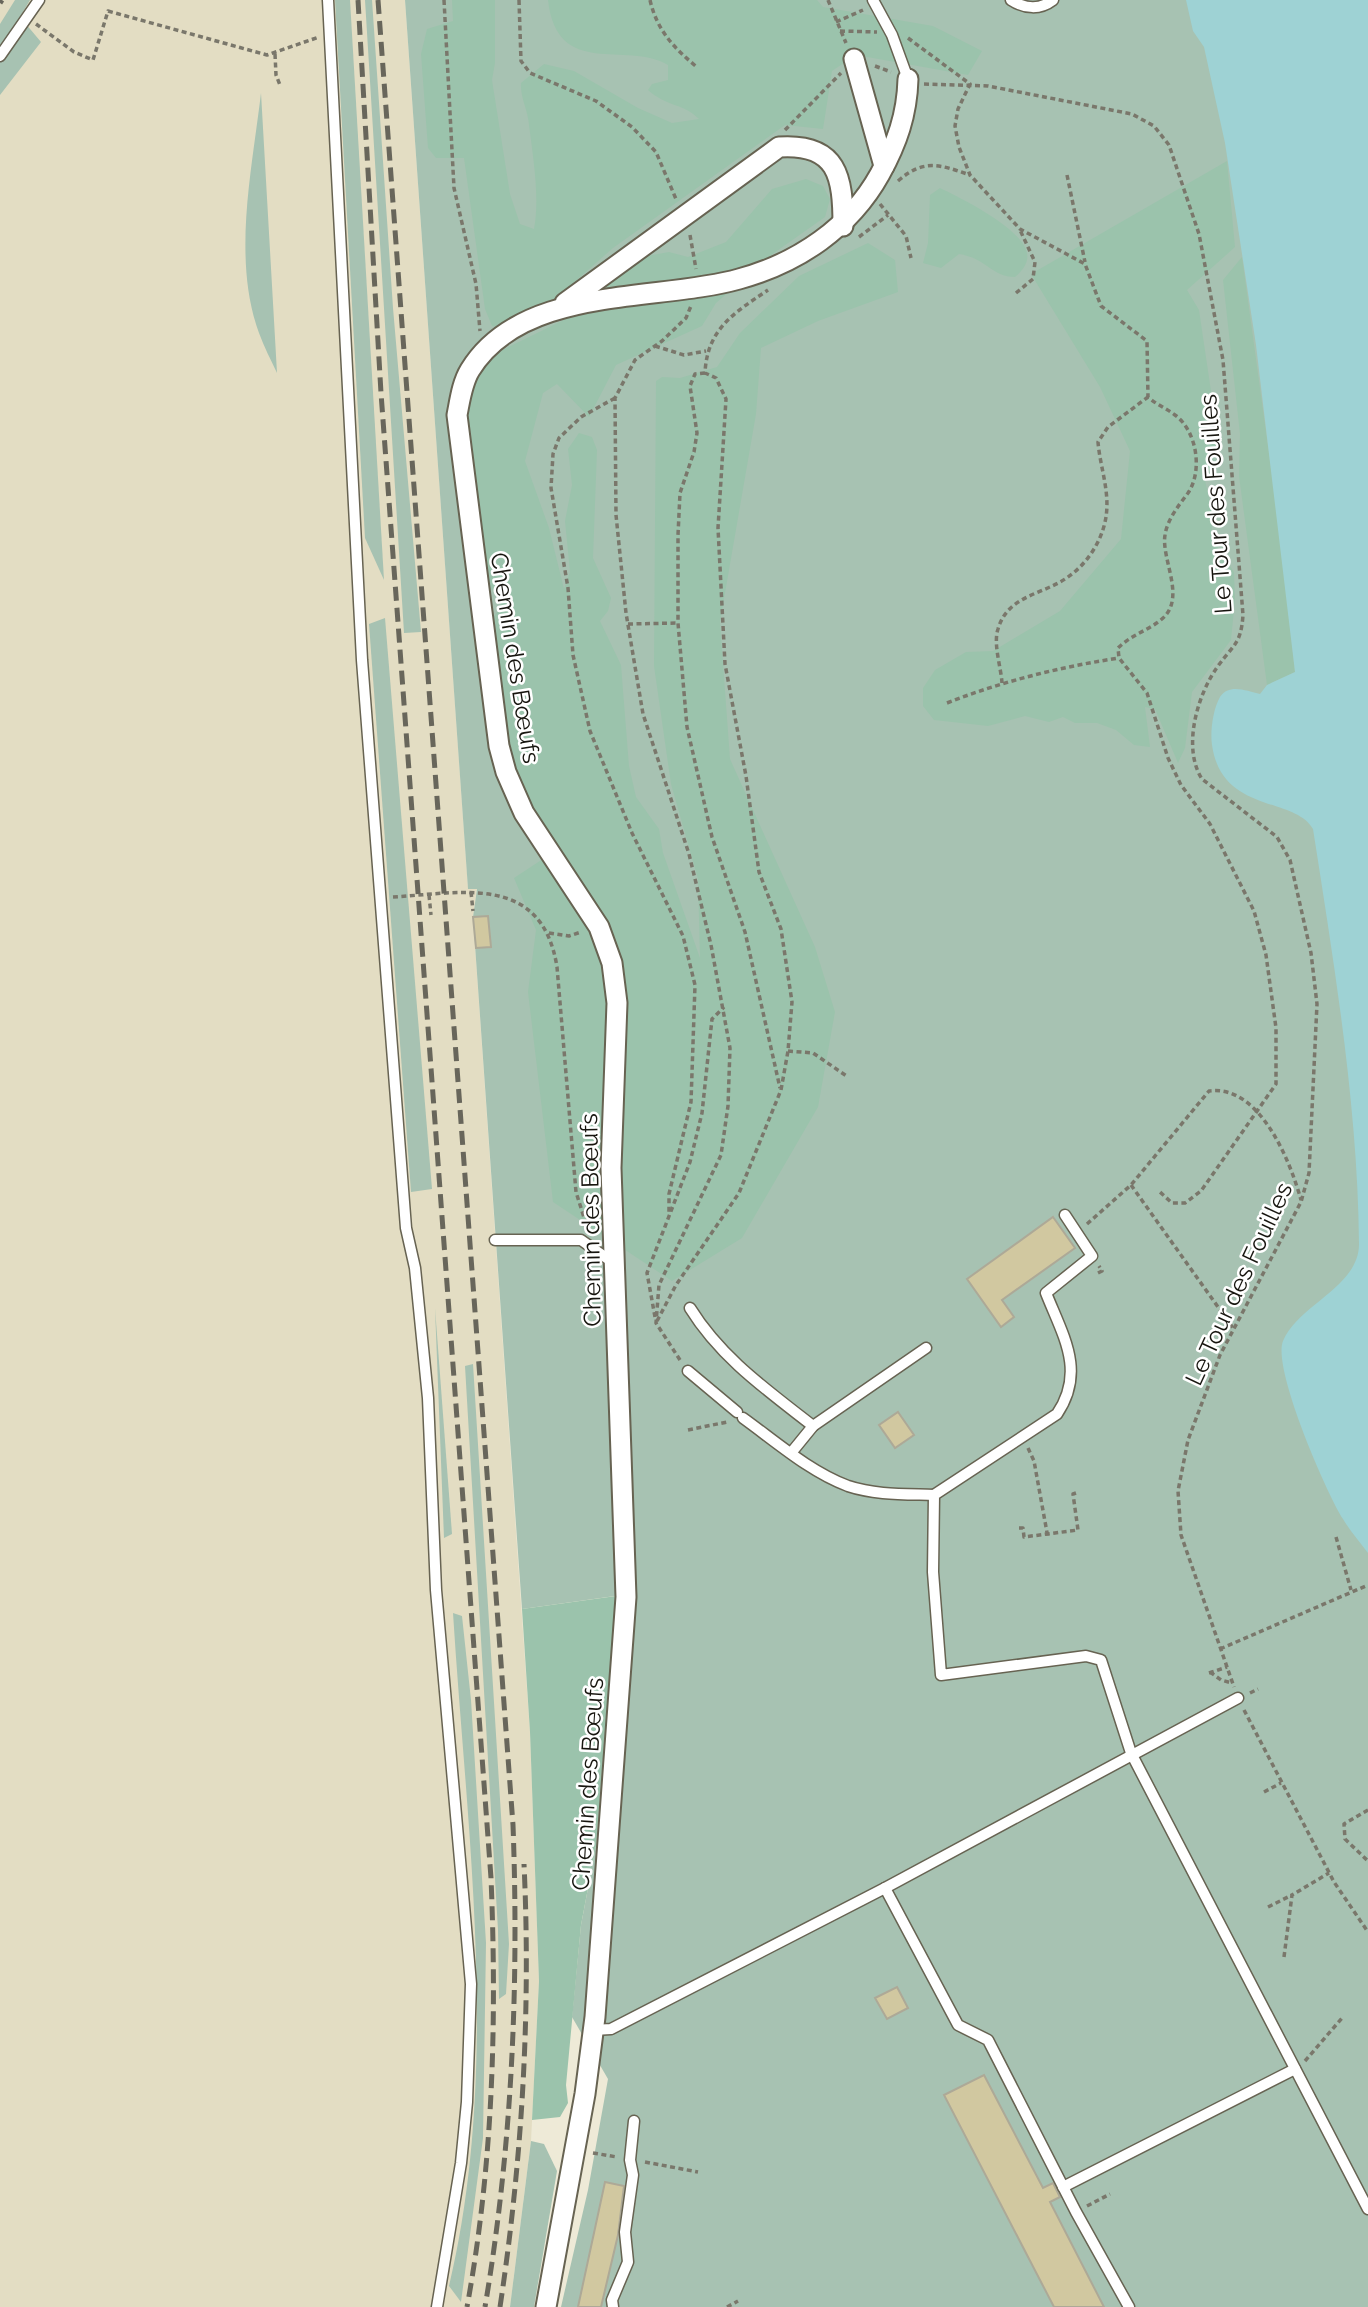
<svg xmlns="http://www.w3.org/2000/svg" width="1368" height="2307" font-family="Raleway,sans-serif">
<rect width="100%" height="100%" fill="#eeead7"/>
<polygon fill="#e3ddc3" points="0,0 405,0 468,888 477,888 473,917 530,1732 539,1981 531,2141 510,2307 0,2307"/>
<g fill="#a7c2b2">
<polygon points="15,0 30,0 20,17 41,42 0,95 0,24"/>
<polygon points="335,0 350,0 384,580 365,538"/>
<polygon points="365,0 372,0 393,308 421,632 404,633"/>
<polygon points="405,0 1368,0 1368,2307 561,2307 588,2190 608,2079 572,2017 581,1925 596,1846 615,1596 522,1609 473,917 477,889 468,889"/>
<path d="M261,93L277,373C271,360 264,347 259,333C232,259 252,170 261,93Z"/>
<polygon points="385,618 432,1189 411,1192 369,624"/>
<polygon points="435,1308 452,1534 444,1538"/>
<polygon points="473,1364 509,1944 506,1994 499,1999 498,1930 465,1366"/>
<path d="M453,1613L462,1616L471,1700L486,1943L483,2138L461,2302L449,2286C501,2067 467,1836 453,1613Z"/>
<polygon points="531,2141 544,2144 557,2171 534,2307 510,2307"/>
</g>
<g fill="#9bc3ac">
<path d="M452,0H495V63L492,80L510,194L520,224L534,229C540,198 533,157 529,125C528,110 520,98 521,83L544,64L574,71L638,108L672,123L699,119C683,103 667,107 648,90L652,84L668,80V65C626,40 557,80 548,0H817L823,7L933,26L982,51L968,75L856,55L832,71L823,129L785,125L613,248L554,300L502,328L492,326L485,309L464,158H436L428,148L421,54L427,29L453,21Z"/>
<polygon points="1227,161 1235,247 1187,290 1199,310 1212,398 1216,453 1205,480 1211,507 1212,531 1218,548 1234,572 1235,599 1231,640 1192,692 1185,748 1178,763 1155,709 1145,707 1150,747 1134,745 1116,730 1097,723 1075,723 1063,717 1049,722 1025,716 988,726 934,720 923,706 923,688 935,670 966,652 993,651 1060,611 1121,539 1130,451 1100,387 1031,274"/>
<path d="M806,179L823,186L830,199L825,217L774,253L716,303L702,326L616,365L589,417L557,384L543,393L525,461L549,528L564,589L570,572L565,521L572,485L568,449L579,433L592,437L597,450L593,558L611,598L608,611L600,621L621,665L629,766L636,797L659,829L663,853L700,958L698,879L671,784L654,666L656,381L662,377L680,378L717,367L740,333L799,276L868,243L895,260L898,292L818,321L761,348L756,414L720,622L730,759L815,947L835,1012L818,1107L742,1238L672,1281L553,1202L528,992L536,930L514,878L558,849C533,812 508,765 501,721C495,688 495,653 492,619L500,608L502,596L489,588L463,423L469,382L496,353L582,311L636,258L669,252L688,257L726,242L772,189Z"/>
<path d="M940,188C961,198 1023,229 1027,253C1029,263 1022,271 1015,277C992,277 986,258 959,254L941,268L923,263L928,243L930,195Z"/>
<polygon points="1242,257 1280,534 1295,672 1267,685 1239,476 1240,434 1223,280"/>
<polygon points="616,1596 596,1846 581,1925 566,2085 568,2103 560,2117 532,2120 539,1981 530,1732 522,1609"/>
</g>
<path fill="#9ed2d4" d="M1186,0H1368V1553C1360,1542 1350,1531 1343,1519C1326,1492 1272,1368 1283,1341C1299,1304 1359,1287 1359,1244C1358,1107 1334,964 1313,829C1294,796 1222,814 1212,745C1210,732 1213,709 1220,697C1229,683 1247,691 1260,694L1267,685L1295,672L1256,345L1225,143L1204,47L1193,31Z"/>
<g fill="#d1c8a0" stroke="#ada997" stroke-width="2">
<polygon points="488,916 491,947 476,948 473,917"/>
<polygon points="1053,1217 1075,1248 1002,1300 1014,1317 1001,1327 967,1279"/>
<polygon points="898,1412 914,1435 895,1448 879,1425"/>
<polygon points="897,1987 908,2008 887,2019 875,1998"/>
<polygon points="984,2075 1043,2188 1053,2183 1060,2197 1050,2202 1104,2307 1054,2307 944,2095"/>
<polygon points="605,2182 624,2186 618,2235 601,2307 578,2307"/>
</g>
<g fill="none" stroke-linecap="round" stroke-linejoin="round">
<defs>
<g id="lane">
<polyline points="328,0 362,660 406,1228 415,1268 428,1398 436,1590 471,1984 467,2102 461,2163 437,2307"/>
<polyline points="873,0 892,35 908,79"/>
<path d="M1011,0C1025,9 1040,10 1053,0"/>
<polyline points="0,56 39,0"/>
<path d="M1065,1215L1092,1256L1046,1293C1063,1336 1086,1371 1057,1414L934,1495L933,1572L941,1675L1086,1656L1101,1660L1131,1753L1368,2209"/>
<polyline points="495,1240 581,1240 615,1264"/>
<path d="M690,1308C721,1358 767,1390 813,1426"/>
<polyline points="688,1371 737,1412"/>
<path d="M743,1418C775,1441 810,1472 848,1486C875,1495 905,1494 934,1495"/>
<polyline points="791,1453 813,1426 926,1348"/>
<polyline points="885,1888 958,2025 988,2040 1076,2212 1129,2307"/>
<polyline points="593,2030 611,2029 885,1888 1238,1698"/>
<polyline points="1063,2187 1295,2069"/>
<polyline points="613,2307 612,2300 628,2262 625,2232 633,2175 630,2160 634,2121"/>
</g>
<g id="street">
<polyline points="854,59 884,166"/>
<path d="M565,303L779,147C838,143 843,177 843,226"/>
<path d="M546,2307L585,2094L595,2017L626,1597L611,1168L617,1003L612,963L599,927L524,813L506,772L499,746L457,415C460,400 462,383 470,370C522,285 658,302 739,279C798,263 850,228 880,174C897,143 907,115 908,79"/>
</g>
</defs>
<use href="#lane" stroke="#676352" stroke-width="13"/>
<use href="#street" stroke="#676352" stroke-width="23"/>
<g stroke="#7a776b" stroke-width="3.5" stroke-dasharray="5 3.5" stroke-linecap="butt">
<polyline points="444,0 454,188 476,284 480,331"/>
<polyline points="519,0 521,61 530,73 596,101 632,127 656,152 676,199"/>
<path d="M650,0C657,31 675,49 698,68"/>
<polyline points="828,0 846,43"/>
<polyline points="836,22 863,10"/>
<polyline points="36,24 74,52 93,60 108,11 267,55 319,37"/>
<polyline points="840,31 877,32"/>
<path d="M908,38L970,84L958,109L955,126L959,147L970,175L1020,229L1085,264L1101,306L1147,341L1148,397C1157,405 1166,408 1175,415C1197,431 1203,471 1188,493C1179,505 1167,520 1165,535C1161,559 1186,597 1163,618C1150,630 1132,634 1118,648L1119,658L1147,693L1168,758L1181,785L1210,824L1254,911L1266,955L1276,1028V1084L1201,1191L1185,1203H1172L1160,1192"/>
<polyline points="275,54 276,75 280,85"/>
<polyline points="875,66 891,72"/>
<path d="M924,84L988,86L1132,114L1154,126L1169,145L1199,234L1223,360L1243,615C1241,644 1234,644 1218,666C1197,695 1182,748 1202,779L1277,837L1290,860L1311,953L1317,1004L1309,1173L1301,1202L1220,1355L1188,1440L1178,1491L1181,1535L1234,1687"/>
<polyline points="785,130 841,73"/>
<polyline points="1067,175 1085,262"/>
<path d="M898,181C924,158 941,165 970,175"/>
<polyline points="880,204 906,236 911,258"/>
<polyline points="690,235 696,269"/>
<polyline points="859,237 888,215"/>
<polyline points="1016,293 1033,279 1035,262 1020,230"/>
<polyline points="655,346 684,355 706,351"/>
<polyline points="705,373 695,374 690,386 697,433 694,452 680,493 678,535 678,623 687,727 712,837 745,932 780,1088"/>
<polyline points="615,398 581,417 559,438 553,454 551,488 568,588 573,655 590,731 632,833 683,936 695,985 691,1102 669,1194 669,1212"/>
<polyline points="628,624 678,623"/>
<path d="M1002,683C1001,667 993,644 998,629C1007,598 1037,595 1060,582C1084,569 1102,543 1106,517C1110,491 1100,467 1098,442L1108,427L1148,397"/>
<path d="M947,703C1003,681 1060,667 1119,658"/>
<polyline points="471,892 473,911"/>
<polyline points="429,895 431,915"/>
<path d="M393,897C462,893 542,873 557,967L576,1192L587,1227"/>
<polyline points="549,933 569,936 581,932"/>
<polyline points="788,1051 813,1053 848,1077"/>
<polyline points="1131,1185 1233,1328"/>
<path d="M1087,1224L1131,1185L1209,1091C1259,1084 1290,1160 1301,1200"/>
<polyline points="1098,1273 1102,1271 1099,1266"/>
<polyline points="655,1317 647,1273 690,1162 702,1113 712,1019 724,1007"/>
<path d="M657,1321L676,1285L739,1193L781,1090L788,1051L792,1002L781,929L759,872L746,776L725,664L718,528L726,399L716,378L705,373C707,329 734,313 768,290"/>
<polyline points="680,1360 656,1323 659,1285 721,1155 728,1106 730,1048 711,945 689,854 643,714 626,613 616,515 615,398 635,360 662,341 686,318 691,306"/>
<polyline points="688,1430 727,1422"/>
<polyline points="1028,1448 1034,1461 1048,1538"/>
<polyline points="1019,1528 1023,1528 1024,1537 1078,1530 1073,1494 1076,1493"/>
<polyline points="1336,1537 1351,1590"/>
<polyline points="1220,1649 1368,1585"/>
<polyline points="1210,1672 1221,1680 1232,1683"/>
<polyline points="1209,1673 1227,1667"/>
<polyline points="1250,1693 1258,1689"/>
<polyline points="1244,1710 1334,1882 1368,1932"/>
<polyline points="1264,1792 1281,1783"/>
<polyline points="1368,1810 1344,1824 1345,1839 1368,1861"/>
<polyline points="1268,1907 1292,1895"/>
<polyline points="1284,1957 1292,1895 1329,1873"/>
<polyline points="1305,2061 1342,2018"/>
<polyline points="593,2153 617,2157"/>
<polyline points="645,2162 698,2172"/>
<polyline points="1087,2206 1110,2194"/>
<polyline points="727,2307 738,2301"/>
</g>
<use href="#lane" stroke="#fff" stroke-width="10"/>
<use href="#street" stroke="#fff" stroke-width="19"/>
<g stroke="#68665b" stroke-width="5" stroke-dasharray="14 7" stroke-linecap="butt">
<path d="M358,0L381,393L491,1878C497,2022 493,2165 467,2307"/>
<path d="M378,0L513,1825C519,1986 512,2147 485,2307"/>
<polyline points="0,3 2,0"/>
<path d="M500,2307C522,2161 531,2012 524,1864"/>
</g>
</g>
<g text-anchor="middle" stroke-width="5" stroke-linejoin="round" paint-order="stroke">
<g font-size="24" fill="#17150f" stroke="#fff">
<text transform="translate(1216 504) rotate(-94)" y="8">Le Tour des Fouilles</text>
<text transform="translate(515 658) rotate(81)" y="8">Chemin des Bœufs</text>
<text transform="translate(591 1220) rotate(-91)" y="8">Chemin des Bœufs</text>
<text transform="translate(1239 1284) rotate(-65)" y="8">Le Tour des Fouilles</text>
<text transform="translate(588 1784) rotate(-86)" y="8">Chemin des Bœufs</text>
</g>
</g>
</svg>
